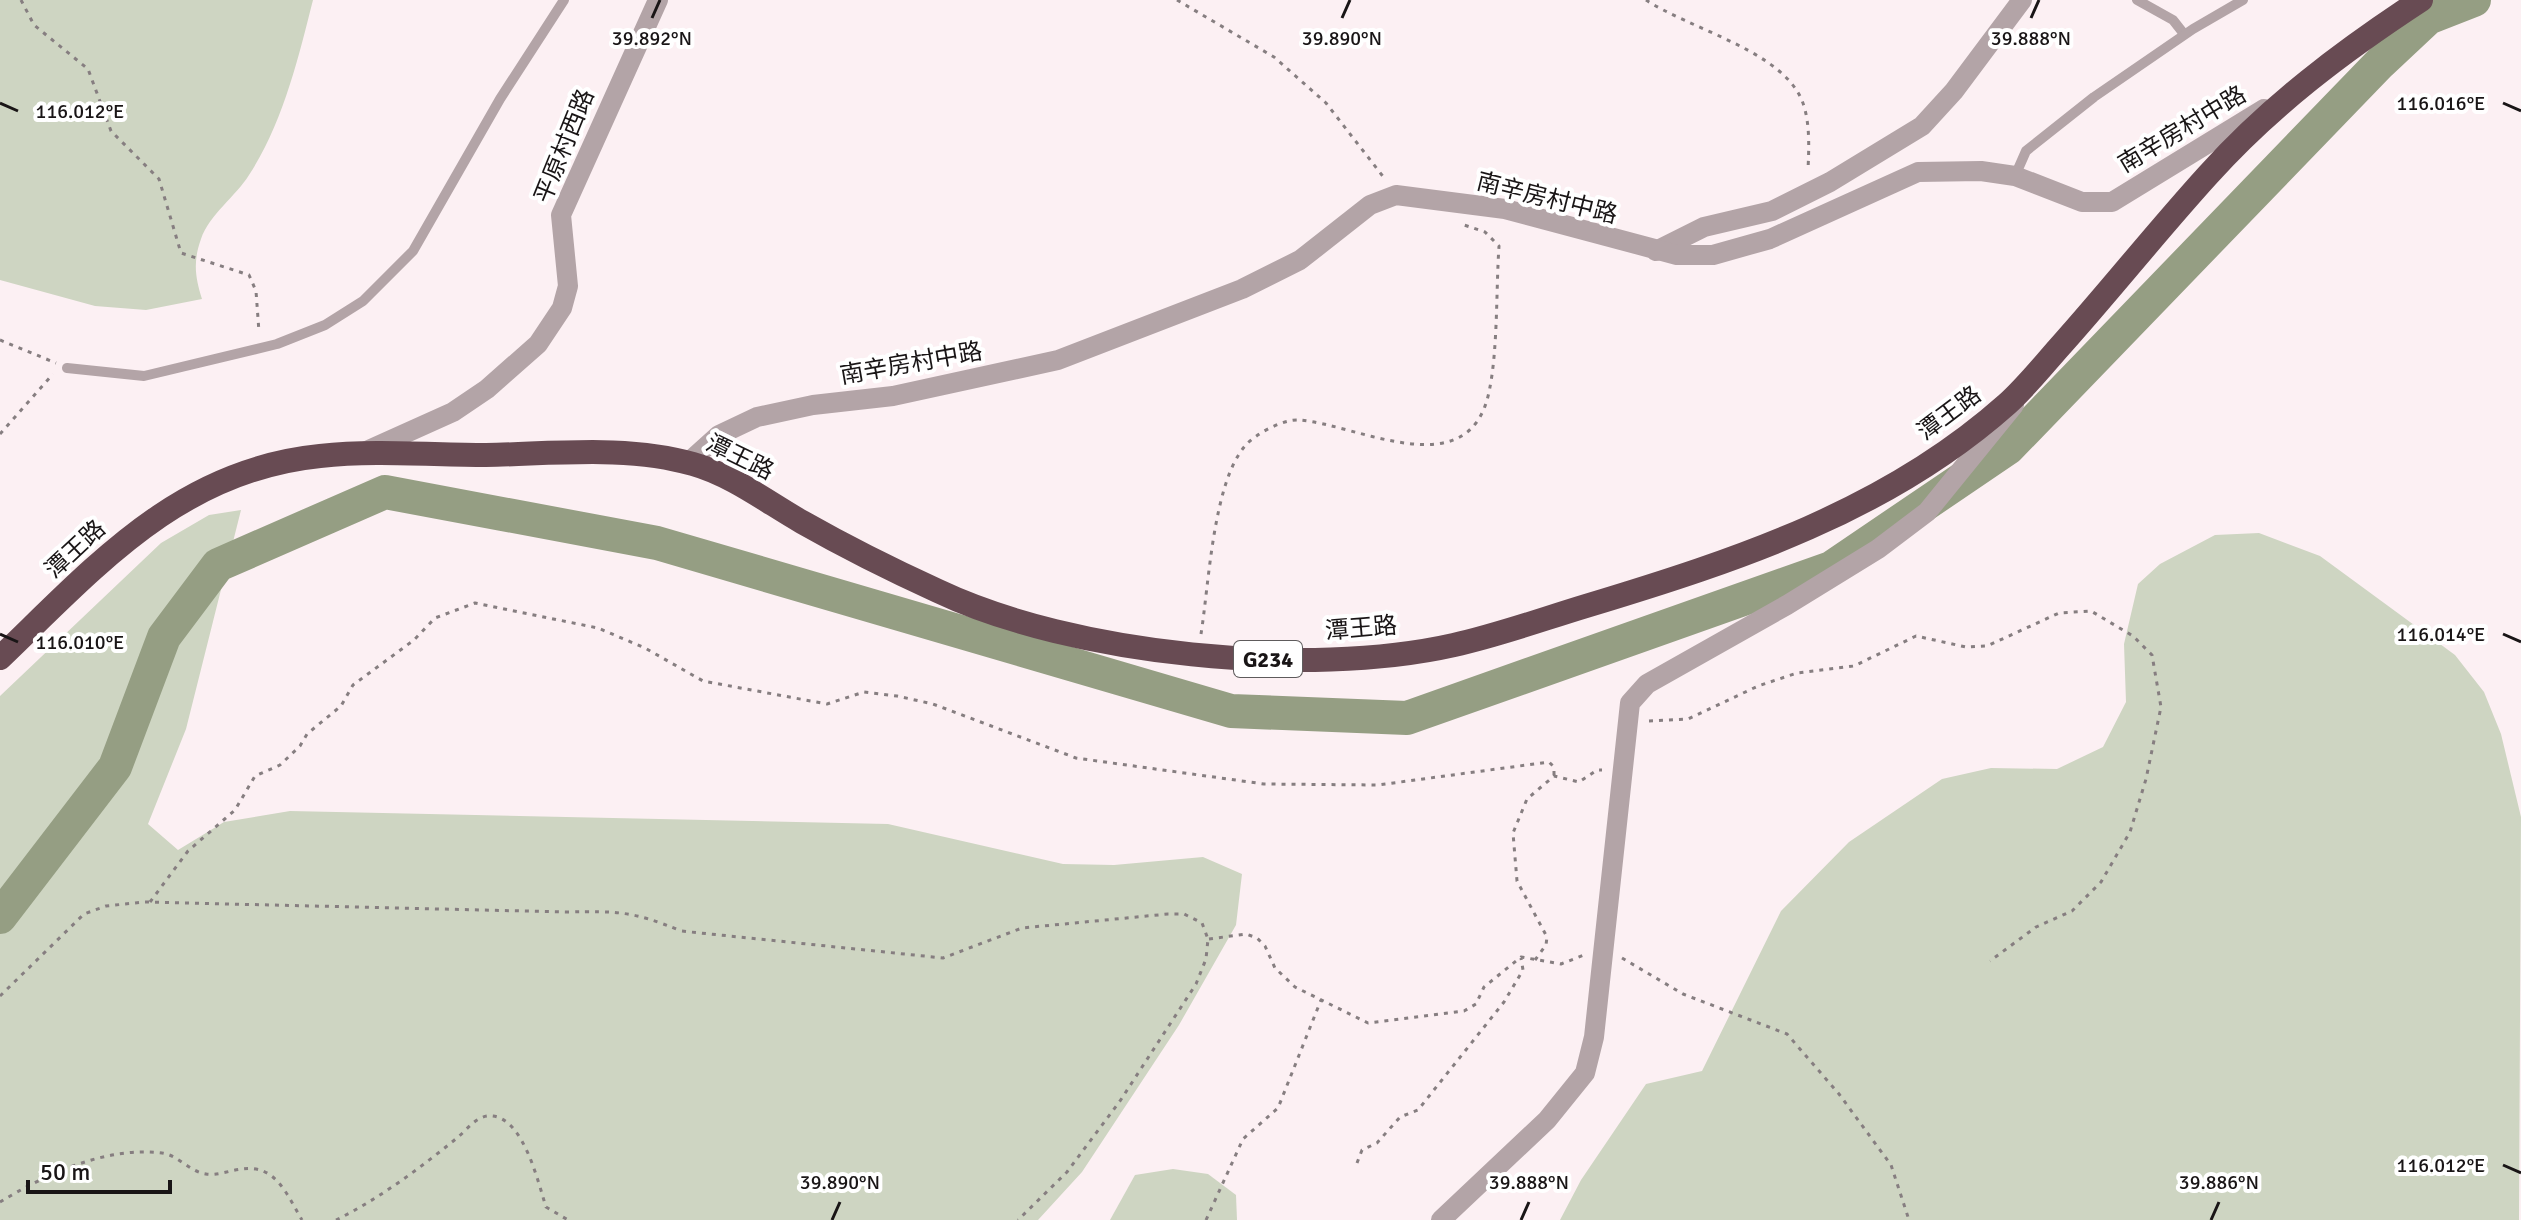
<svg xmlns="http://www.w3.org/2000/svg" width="2521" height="1220" font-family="Signika,'Noto Sans SC',sans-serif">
<rect width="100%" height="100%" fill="#fcf0f3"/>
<g fill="#ced5c2">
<path d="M0,0H313C298,59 283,123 249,175C236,196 209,215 201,239C193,261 195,277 202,299L146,310L95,306L0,280Z"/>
<polygon points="241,510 186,729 148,824 178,850 224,822 290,811 888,824 1063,864 1114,865 1203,857 1242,874 1236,925 1179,1025 1082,1172 1038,1220 0,1220 0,696 161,543 209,515"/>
<polygon points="2259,533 2320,556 2455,655 2484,692 2501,734 2521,817 2519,1220 1560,1220 1581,1180 1646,1084 1702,1071 1781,911 1849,842 1942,779 1991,768 2057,769 2103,747 2126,702 2124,644 2138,584 2160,564 2215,535"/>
<polygon points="1173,1169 1208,1174 1236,1195 1237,1220 1110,1220 1135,1175"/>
</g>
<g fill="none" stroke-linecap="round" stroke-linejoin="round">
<polyline stroke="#959e83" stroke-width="34" points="0,917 115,767 164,637 218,565 385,492 657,543 1231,711 1407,718 1831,568 2008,448 2380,63 2428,18 2474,0"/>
<g stroke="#867e80" stroke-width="3" stroke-dasharray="4 6" stroke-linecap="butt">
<polyline points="21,0 34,25 88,69 111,131 159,179 181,253 249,275 256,291 259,332"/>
<polyline points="1177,0 1274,57 1326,103 1385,179"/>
<path d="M1646,0C1689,28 1770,48 1797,91C1811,112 1809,146 1808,170"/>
<polyline points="0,340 56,363"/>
<polyline points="0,434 53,374"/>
<path d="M1201,634C1209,584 1213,483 1245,446C1255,434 1283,419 1299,420C1357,424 1469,488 1489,392C1498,350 1496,290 1499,246L1485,232L1461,224"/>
<polyline points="1649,721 1688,719 1758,686 1797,673 1854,666 1916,636 1966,647 1987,646 2059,613 2091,611 2133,636 2152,655 2161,707 2146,779 2130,832 2101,882 2072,911 2036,927 1990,961"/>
<polyline points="150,902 188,851 235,810 255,776 280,765 300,746 307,734 341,706 353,685 414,640 435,618 475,603 598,628 645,648 703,681 827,704 864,692 897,696 933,704 1076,758 1264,784 1378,785 1549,762 1554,767 1554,776"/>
<polyline points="1209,939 1246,934 1257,938 1265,946 1275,968 1295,987 1368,1023 1464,1011 1476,1004 1484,987 1521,957 1561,964 1584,955"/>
<polyline points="1622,958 1683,994 1787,1034 1839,1094 1891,1165 1909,1220"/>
<polyline points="1535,960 1546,945 1547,937 1517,881 1513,833 1527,799 1554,776 1579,782 1597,770 1602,770"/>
<path d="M0,996L84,914L106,906L144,902L567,912C617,911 633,911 681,931L943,958L1022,928L1168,914H1184L1202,923L1208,939L1206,959L1196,984L1120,1101L1067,1172L1018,1220"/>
<polyline points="1357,1163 1362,1150 1377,1143 1400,1117 1418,1110 1504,1002 1523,970 1521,958"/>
<path d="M0,1202C46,1174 107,1146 162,1153C178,1155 190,1172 206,1174C217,1176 231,1170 242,1169C276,1164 287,1195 302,1220"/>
<path d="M336,1220C379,1199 420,1168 457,1138C468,1129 477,1114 493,1116C524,1120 538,1182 546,1207L568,1220"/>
<polyline points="1206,1220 1243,1139 1278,1108 1321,1000"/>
</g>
<g stroke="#b3a4a7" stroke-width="10">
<polyline points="2137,0 2173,20 2184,34"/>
<polyline points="2015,176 2026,151 2094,97 2193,29 2243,0"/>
<polyline points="67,368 144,376 277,344 325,325 363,301 413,251 500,99 564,0"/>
</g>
<g stroke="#b3a4a7" stroke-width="20">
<polyline points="1656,251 1704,227 1772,211 1830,182 1922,126 1954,91 2022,0"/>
<polyline points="364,452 453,412 487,389 538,344 562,308 568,286 561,215 658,0"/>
<polyline points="689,462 719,435 757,417 813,405 893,396 1058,360 1242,289 1300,260 1370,205 1396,195 1505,209 1677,255 1713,255 1770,239 1918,172 1981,171 2015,176 2082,202 2112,202 2264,109"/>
<polyline points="1441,1220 1547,1120 1585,1073 1594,1037 1630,703 1647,684 1787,605 1878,549 1927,512 2014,405"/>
</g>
<path stroke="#684b53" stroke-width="24" d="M0,658C96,566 179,470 320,456C375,450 431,455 486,455C552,454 628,445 693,464C732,475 767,502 802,522C846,547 892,570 938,591C1073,655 1308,678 1454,645C1499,635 1543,619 1586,606C1738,560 1887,511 2007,404C2027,386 2045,363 2063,343C2112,288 2158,230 2208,175C2270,106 2343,51 2421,0"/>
</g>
<path fill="none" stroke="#191516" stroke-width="3" d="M652,18L660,0M1342,18L1350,0M2031,18L2039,0M0,103L18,111M2503,103L2521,111M0,634L18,642M2503,634L2521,642M2503,1165L2521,1173M832,1220L840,1202M1521,1220L1529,1202M2211,1220L2219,1202"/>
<g text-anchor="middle" stroke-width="8" stroke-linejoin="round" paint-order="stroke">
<rect fill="#fff" stroke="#5e5b5c" stroke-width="2" x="1234" y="641" width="68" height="36" rx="6"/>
<g font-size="22" font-weight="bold" fill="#191516">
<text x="1268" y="667">G234</text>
</g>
<g font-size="24" fill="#191516" stroke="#fff">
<text transform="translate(2182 129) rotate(-31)" y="8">南辛房村中路</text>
<text transform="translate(564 146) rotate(-68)" y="8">平原村西路</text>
<text transform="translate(1547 198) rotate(14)" y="8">南辛房村中路</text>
<text transform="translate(911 363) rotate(-10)" y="8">南辛房村中路</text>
<text transform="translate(1949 413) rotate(-37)" y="8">潭王路</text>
<text transform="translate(740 457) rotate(26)" y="8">潭王路</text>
<text transform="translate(75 549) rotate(-43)" y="8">潭王路</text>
<text transform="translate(1361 628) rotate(-5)" y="8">潭王路</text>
</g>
</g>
<g font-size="20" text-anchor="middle" fill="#191516" stroke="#fff" stroke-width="8" stroke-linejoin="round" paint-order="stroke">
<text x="652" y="45">39.892°N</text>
<text x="1342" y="45">39.890°N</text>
<text x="2031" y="45">39.888°N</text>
<text x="2441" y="110">116.016°E</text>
<text x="80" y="118">116.012°E</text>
<text x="2441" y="641">116.014°E</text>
<text x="80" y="649">116.010°E</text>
<text x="2441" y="1172">116.012°E</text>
<text x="840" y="1189">39.890°N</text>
<text x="1529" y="1189">39.888°N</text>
<text x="2219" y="1189">39.886°N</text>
</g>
<path d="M28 1180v12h142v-12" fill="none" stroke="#191516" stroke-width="4"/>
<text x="40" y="1180" font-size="24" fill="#191516" stroke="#ffffff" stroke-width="6" paint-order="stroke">50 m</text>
</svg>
